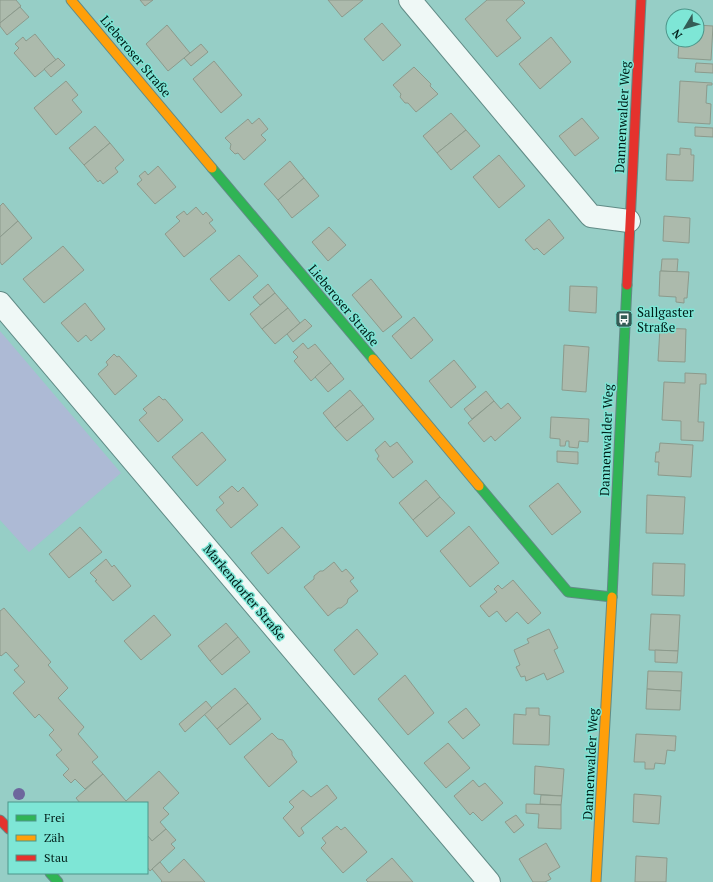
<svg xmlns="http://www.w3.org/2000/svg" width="713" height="882" font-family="'PT Serif',serif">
<rect width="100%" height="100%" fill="#96cec6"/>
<polygon fill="#adbad5" points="0,331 121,473 29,552 0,520"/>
<g fill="#acbaac" stroke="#8c9a8c">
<polygon points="0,0 16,0 21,6 0,23"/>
<polygon points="140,0 153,0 145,6"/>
<polygon points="328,0 363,0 342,17"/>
<polygon points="487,0 522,0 525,3 506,20 521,38 497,57 465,19"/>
<polygon points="20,7 29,17 7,35 0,26 0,23"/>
<polygon points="382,23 401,45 383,61 364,39"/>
<polygon points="167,25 190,53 168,71 146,44"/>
<polygon points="697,25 713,26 711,60 678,58 679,41 677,40 697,40"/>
<polygon points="35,34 56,60 35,77 14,53 19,48 15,44 23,37 26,41"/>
<polygon points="551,37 571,62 540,89 519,64"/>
<polygon points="201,44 208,52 191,66 184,58"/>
<polygon points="58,58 65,65 51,77 44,69"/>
<polygon points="214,61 242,95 221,113 193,79"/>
<polygon points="696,63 713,64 713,73 695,72"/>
<polygon points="414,67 431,84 430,86 438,94 416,112 408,103 405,103 400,97 401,94 393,85"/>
<polygon points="66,81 78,95 72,100 82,112 56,135 34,108"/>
<polygon points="680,81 712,83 712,85 707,85 706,103 711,104 710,124 678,122"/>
<polygon points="451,113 466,130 437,153 423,136"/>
<polygon points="259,118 268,129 261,135 266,140 244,160 238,153 235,154 230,149 231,144 225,138 248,119 252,124"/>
<polygon points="582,118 599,138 575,156 559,136"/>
<polygon points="95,126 110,143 84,165 69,148"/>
<polygon points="695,127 713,128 713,137 695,136"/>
<polygon points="466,130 480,146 451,170 437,153"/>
<polygon points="110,143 124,160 115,168 118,172 103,184 100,180 98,182 84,165"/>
<polygon points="680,148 691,149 691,155 694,155 693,181 666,180 667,154 680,155"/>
<polygon points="499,155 525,186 499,208 473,177"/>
<polygon points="290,161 304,178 278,200 264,184"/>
<polygon points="158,166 176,187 155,204 137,184 142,180 139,176 145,171 148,175"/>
<polygon points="304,178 319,196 292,218 278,200"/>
<polygon points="3,203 18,221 0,237 0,206"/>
<polygon points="196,207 203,215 206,212 213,220 209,223 216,231 184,257 165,234 180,221 176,217 184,211 187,215"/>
<polygon points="664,216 690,218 689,243 663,241"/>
<polygon points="549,219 564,238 544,255 537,248 534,250 525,240"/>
<polygon points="18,221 32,238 2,265 0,262 0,237"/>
<polygon points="329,227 346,245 328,261 312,242"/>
<polygon points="63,246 84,270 44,303 23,279"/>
<polygon points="239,255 258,276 229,301 210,279"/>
<polygon points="662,259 678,259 677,272 661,271"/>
<polygon points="660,271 689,272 687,298 684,298 684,303 676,302 676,297 659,296"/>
<polygon points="371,279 402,317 383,332 352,295"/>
<polygon points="268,284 275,293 260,305 253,297"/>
<polygon points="570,286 597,287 596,313 569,311"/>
<polygon points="275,293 288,308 262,329 250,314"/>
<polygon points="85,303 105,329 91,341 86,335 78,342 61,323"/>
<polygon points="288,308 300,323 275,344 262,329"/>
<polygon points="414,317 433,340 411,359 392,336"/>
<polygon points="305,319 312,326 293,342 287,334"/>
<polygon points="660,328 686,329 685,362 658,361"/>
<polygon points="303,343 308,349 315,344 331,363 311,381 294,361 298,357 293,352"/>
<polygon points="564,345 589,347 586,392 562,390"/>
<polygon points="114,354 117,357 119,356 137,376 115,395 98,374 108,365 106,362"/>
<polygon points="454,360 476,387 451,408 429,381"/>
<polygon points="331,363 344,379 328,392 315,377"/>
<polygon points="685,373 706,374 706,384 700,384 698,422 704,422 703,441 681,440 681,421 662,420 664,382 685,383"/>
<polygon points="350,390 363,405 335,428 323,413"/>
<polygon points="486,391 494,401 472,419 464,409"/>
<polygon points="159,396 163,400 165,399 183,420 158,442 139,420 147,413 143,409"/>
<polygon points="494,401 501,409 508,403 521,418 495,441 491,436 484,442 468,423"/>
<polygon points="363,405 374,419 347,441 335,428"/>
<polygon points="551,417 589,419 588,442 579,441 578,448 569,447 569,441 566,441 565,446 560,446 560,439 550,438"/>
<polygon points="202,432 226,460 197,486 172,457"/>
<polygon points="385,441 390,447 397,442 413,462 393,478 377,459 379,456 375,450"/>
<polygon points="660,443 693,445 691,477 658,475 659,462 655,462 656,452 659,452"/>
<polygon points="557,451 578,452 578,464 557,462"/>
<polygon points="426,480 440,497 413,520 399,503"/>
<polygon points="558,483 581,512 552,535 529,506"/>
<polygon points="232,486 238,492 243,487 258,505 231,528 216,510 224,503 219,497"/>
<polygon points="647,495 685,497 683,534 646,533"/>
<polygon points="440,497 455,513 427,537 413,520"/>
<polygon points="469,526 499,563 470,587 440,551"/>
<polygon points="80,527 102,552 69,578 49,554"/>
<polygon points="282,527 300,547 268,574 251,553"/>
<polygon points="106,559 112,567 114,565 131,586 113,601 95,581 97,580 90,573"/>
<polygon points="334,562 342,572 346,569 354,578 350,581 358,591 348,599 347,603 341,608 338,608 328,616 304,587 314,579 314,576 320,571 323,571"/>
<polygon points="653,563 685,564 684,596 652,595"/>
<polygon points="513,580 541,613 528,624 517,612 506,622 497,611 489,617 480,606 497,592 494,589 498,585 502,589"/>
<polygon points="4,608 51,662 48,665 68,688 58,698 84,727 78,734 98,757 92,762 103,774 85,789 75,779 71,783 63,775 69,769 56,755 62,750 49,735 54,730 39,714 35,718 13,693 25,682 14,670 19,666 6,652 1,656 0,655 0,611"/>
<polygon points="651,614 680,615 678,651 649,650"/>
<polygon points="154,615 171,635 141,660 124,641"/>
<polygon points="226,623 238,637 210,661 198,646"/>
<polygon points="357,629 378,654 354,675 334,650"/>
<polygon points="549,629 558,648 554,650 564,672 547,680 544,673 526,681 525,676 521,677 516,667 520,665 514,650 529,643 527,639"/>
<polygon points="238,637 250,652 222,675 210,661"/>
<polygon points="655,650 678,651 677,663 655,662"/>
<polygon points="648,671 682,672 681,691 647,689"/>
<polygon points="405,675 434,713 408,735 378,699"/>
<polygon points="235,688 248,703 217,729 204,714"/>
<polygon points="647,689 681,691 680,710 646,709"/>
<polygon points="206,701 212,708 185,732 179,724"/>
<polygon points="248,703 261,719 230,745 217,729"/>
<polygon points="466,708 480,725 463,739 448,722"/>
<polygon points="526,708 539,708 539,715 550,716 549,745 513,744 514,714 526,715"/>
<polygon points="272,733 278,739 283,740 292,752 292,755 297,762 269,787 244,757"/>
<polygon points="636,734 676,736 675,751 667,750 665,764 655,763 654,769 645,769 645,762 634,762"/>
<polygon points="448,743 470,768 446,788 424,763"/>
<polygon points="535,766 564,769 562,796 534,794"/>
<polygon points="159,771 179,793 163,808 169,814 160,822 166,829 152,841 147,835 147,803 80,803 76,798 103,774 126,801"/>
<polygon points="473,780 479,787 485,783 503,803 482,821 473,812 470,815 454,796"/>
<polygon points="327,785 337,798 301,828 304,833 299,837 283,818 294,807 289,802 303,790 311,797"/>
<polygon points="634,794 661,796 659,824 633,822"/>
<polygon points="541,795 562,796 561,805 540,804"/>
<polygon points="526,804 561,805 561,829 538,828 539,814 526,813"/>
<polygon points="516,815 524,825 514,833 505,822"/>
<polygon points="337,826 341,830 345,827 367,852 343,873 321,848 326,843 322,838"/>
<polygon points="166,829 176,840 171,844 175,848 150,871 147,867 147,835 152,841"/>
<polygon points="546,843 560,867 548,874 551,879 545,882 533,882 519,859"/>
<polygon points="636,856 667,858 666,882 635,882"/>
<polygon points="392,858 413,882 368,882 366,880"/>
<polygon points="184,859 205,882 161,882 162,881 152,869 160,862 169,873"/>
</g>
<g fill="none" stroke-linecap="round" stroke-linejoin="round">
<defs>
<g id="street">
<polyline points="410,0 591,216 629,221"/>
<polyline points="0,303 489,882"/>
</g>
<g id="fast">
<polyline points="212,168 373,359"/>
<polyline points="479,486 568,592 612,597"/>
<polyline points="612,597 627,285"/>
<polyline points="50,873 58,882"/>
</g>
<g id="slow">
<polyline points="71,0 212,168"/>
<polyline points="373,359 479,486"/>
<polyline points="596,882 612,597"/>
</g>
<g id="jam">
<polyline points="627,285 641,0"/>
<polyline points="0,820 9,829"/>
</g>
</defs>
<use href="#street" stroke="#618b86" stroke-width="24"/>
<use href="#fast" stroke="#618b86" stroke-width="11"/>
<use href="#slow" stroke="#618b86" stroke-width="11"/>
<use href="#jam" stroke="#618b86" stroke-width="11"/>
<use href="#street" stroke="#eff8f6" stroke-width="22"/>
<use href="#fast" stroke="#30b455" stroke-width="9"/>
<use href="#slow" stroke="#ff9f0a" stroke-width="9"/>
<use href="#jam" stroke="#e5322d" stroke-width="9"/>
</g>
<circle fill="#6d679d" cx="19" cy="794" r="6"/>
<defs>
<symbol id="bus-square" viewBox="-11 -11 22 22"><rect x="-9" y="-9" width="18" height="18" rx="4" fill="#345c56" stroke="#7ee6d6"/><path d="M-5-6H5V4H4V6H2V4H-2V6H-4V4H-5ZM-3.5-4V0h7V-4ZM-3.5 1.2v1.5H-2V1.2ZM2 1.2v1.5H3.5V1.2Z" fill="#fff"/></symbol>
</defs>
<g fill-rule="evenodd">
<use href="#bus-square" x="614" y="309" width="20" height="20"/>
</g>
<g text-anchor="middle" stroke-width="3" stroke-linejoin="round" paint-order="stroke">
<g font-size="13" fill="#001e19" stroke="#7ee6d6">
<text transform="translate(136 56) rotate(50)" y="5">Lieberoser Straße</text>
<text transform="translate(622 117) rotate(-87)" y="5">Dannenwalder Weg</text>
<text transform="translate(344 305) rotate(50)" y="5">Lieberoser Straße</text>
<text transform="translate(606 440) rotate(-88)" y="5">Dannenwalder Weg</text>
<text transform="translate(245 592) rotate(50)" y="5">Markendorfer Straße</text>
<text transform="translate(590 764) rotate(-87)" y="5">Dannenwalder Weg</text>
</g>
<g font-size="13" fill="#001e19" stroke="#7ee6d6" text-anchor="start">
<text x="637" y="317">Sallgaster<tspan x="637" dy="15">Straße</tspan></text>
</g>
</g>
<rect x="8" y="802" width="140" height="72" fill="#7ee6d6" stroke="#4c968a"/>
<rect x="16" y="815" width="20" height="6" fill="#30b455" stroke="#4c968a"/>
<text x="44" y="822" font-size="12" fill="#001e19">Frei</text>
<rect x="16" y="835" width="20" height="6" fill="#ff9f0a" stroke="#4c968a"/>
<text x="44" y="842" font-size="12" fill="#001e19">Zäh</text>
<rect x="16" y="855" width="20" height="6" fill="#e5322d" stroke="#4c968a"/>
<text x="44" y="862" font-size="12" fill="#001e19">Stau</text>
<g transform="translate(685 28) rotate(232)"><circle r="19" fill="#7ee6d6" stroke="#4c968a"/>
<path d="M0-3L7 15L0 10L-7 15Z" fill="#345c56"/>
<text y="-6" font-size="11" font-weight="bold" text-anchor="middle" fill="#001e19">N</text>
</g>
</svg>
